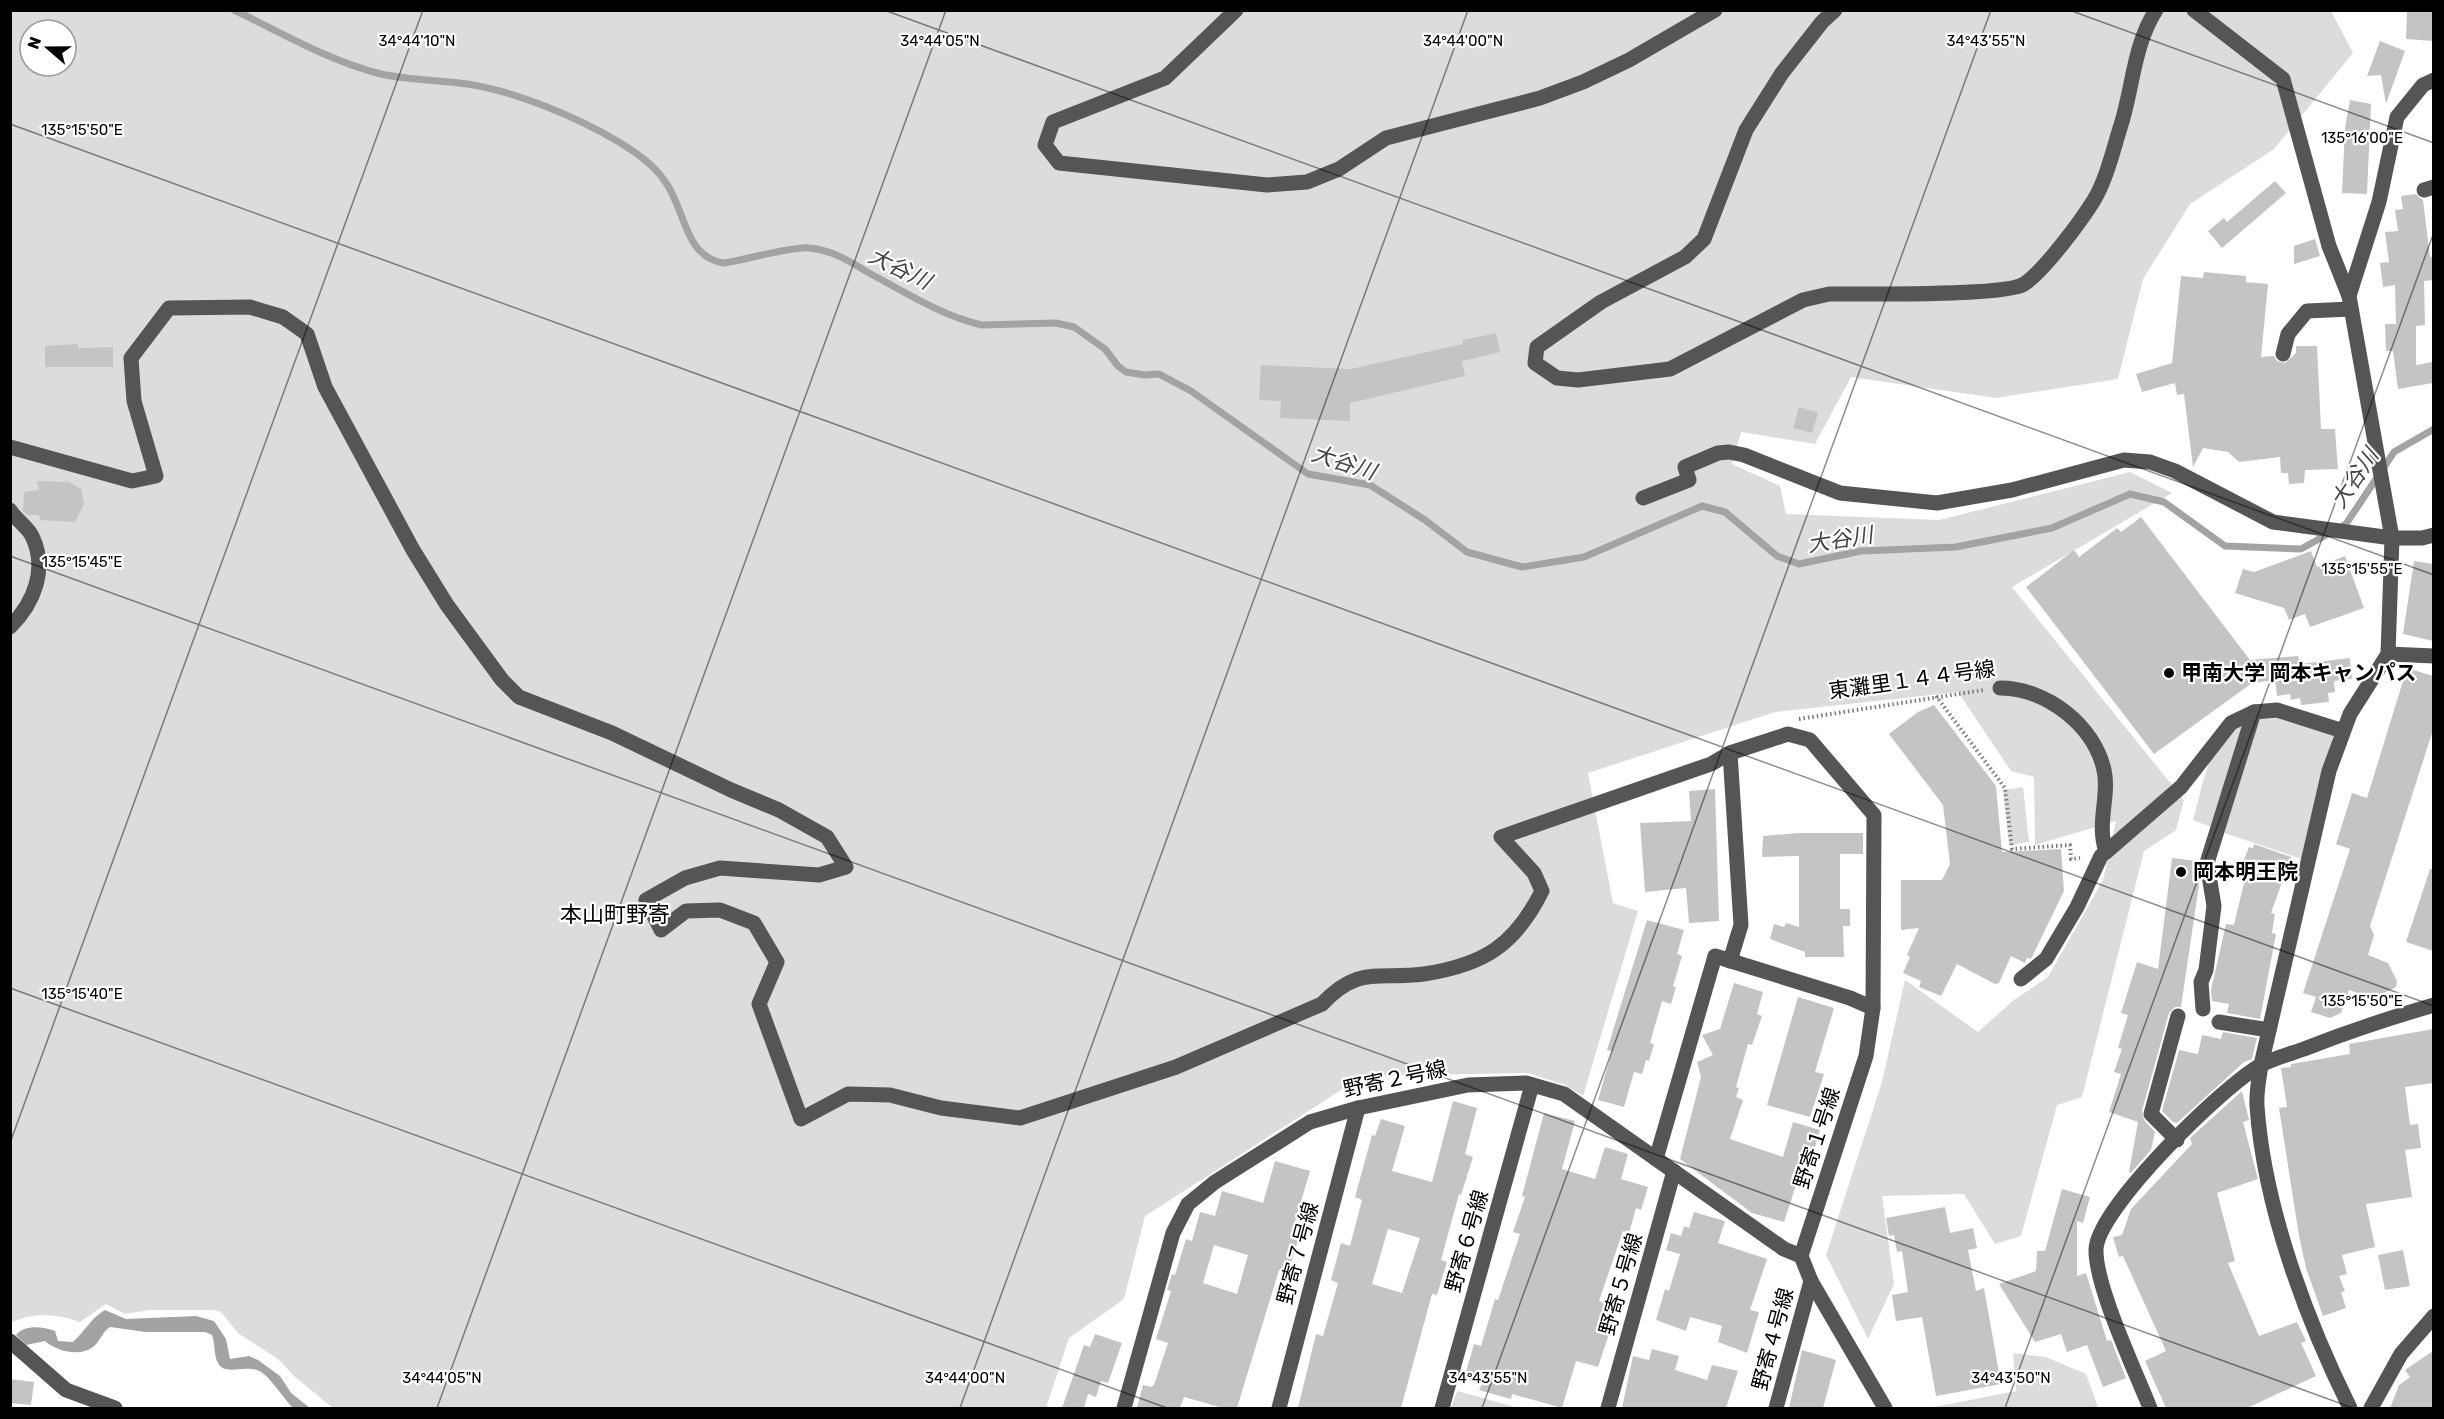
<svg xmlns="http://www.w3.org/2000/svg" width="2444" height="1419" font-family="Rubik,'Noto Sans JP',sans-serif">
<rect width="100%" height="100%" fill="#fff"/>
<g fill="#dcdcdc" fill-rule="evenodd">
<path d="M11,11H2331L2353,53L2274,149L2190,204L2143,279L2118,379L1996,398L1851,377L1815,444L1741,432L1732,464L1780,486L1786,514L1939,520L2130,472L2172,493L2012,587L2184,800L2176,830L2144,851L2082,1097L2057,1105L2021,1236L1995,1244L1964,1194L1882,1196L1894,1284L1868,1339L1826,1255L1882,1082L1905,980L1978,1032L2014,1000L2048,977L2103,880L2116,821L2035,845L2034,777L2011,771L1958,692L1775,712L1588,773L1613,903L1638,911L1583,1096L1565,1085L1528,1073L1363,1076L1145,1216L1124,1299L1069,1338L1046,1408H333L295,1377L278,1359L238,1333L221,1312L213,1310H150L125,1314L106,1304L80,1322C56,1314 33,1312 11,1323ZM30,30H66V66H30Z"/>
<polygon points="2278,715 2334,734 2302,859 2224,833 2256,719"/>
<path d="M2246,723L2214,828L2193,820C2203,786 2208,736 2246,723Z"/>
<polygon points="2023,787 2029,842 2009,845 2003,790"/>
<polygon points="2013,1353 2046,1357 2086,1374 2098,1407 2123,1408 1929,1408 2016,1391"/>
<polygon points="1457,1391 1519,1408 1451,1408"/>
</g>
<path fill="#a3a3a3" d="M105,1310L126,1319L196,1316L214,1321L226,1339L230,1359L249,1356L258,1360L280,1376L291,1393L310,1408H293C285,1400 270,1377 261,1372C246,1363 225,1377 218,1363C214,1356 215,1344 212,1335L205,1332H146L110,1327C102,1332 101,1340 94,1346C81,1358 56,1351 45,1341L26,1345L16,1335C25,1324 43,1327 55,1331L58,1341L73,1342C84,1332 92,1317 105,1310Z"/>
<g fill="none" stroke-linecap="round" stroke-linejoin="round">
<path stroke="#a3a3a3" stroke-width="7" d="M234,10C282,33 329,61 381,74C408,80 438,80 467,84C515,91 577,117 619,142C635,152 653,164 664,180C686,208 683,257 724,263C744,260 793,246 810,248C832,250 851,262 869,273C905,292 942,316 982,325L1056,323L1074,327L1105,349L1118,366L1126,372L1145,375L1159,374L1191,391L1308,474L1370,485L1425,520L1467,552L1522,567L1584,557L1702,506L1725,512L1777,556L1799,564L1861,551L1956,547L2052,528L2130,494L2164,502L2225,546L2301,549L2346,524L2394,452L2434,429"/>
</g>
<g fill="#c4c4c4" fill-rule="evenodd">
<polygon points="2407,10 2433,10 2433,41 2406,39"/>
<polygon points="2380,41 2405,51 2386,104 2381,75 2367,76"/>
<polygon points="2350,100 2371,104 2367,194 2342,193 2345,128"/>
<polygon points="2275,181 2286,193 2222,248 2208,231 2224,218 2227,222"/>
<polygon points="2415,194 2423,200 2430,257 2433,256 2433,280 2424,281 2425,325 2416,326 2416,365 2433,362 2433,383 2398,389 2393,351 2386,351 2385,324 2396,324 2395,285 2383,287 2380,263 2389,262 2385,232 2398,231 2395,210 2403,209 2401,196"/>
<polygon points="2315,239 2320,256 2294,264 2294,246"/>
<polygon points="2204,272 2246,276 2246,282 2268,284 2261,357 2274,356 2277,361 2285,363 2296,353 2296,346 2317,346 2321,429 2335,429 2338,469 2305,470 2304,483 2289,484 2288,473 2281,473 2280,457 2239,462 2228,452 2203,448 2193,467 2184,394 2177,395 2175,383 2142,392 2136,374 2172,363 2181,276 2203,278"/>
<polygon points="1496,333 1500,352 1462,361 1465,376 1350,403 1350,421 1280,418 1281,401 1259,400 1261,365 1351,369 1463,344 1463,340"/>
<polygon points="78,344 78,348 113,347 113,367 45,367 45,346"/>
<polygon points="1799,407 1818,413 1812,433 1793,428"/>
<polygon points="37,481 69,482 81,489 84,504 75,522 40,520 39,515 28,515 23,511 24,492 39,490"/>
<polygon points="2141,517 2250,660 2298,656 2300,664 2350,658 2352,679 2334,681 2335,692 2328,693 2329,702 2301,705 2300,698 2291,700 2290,694 2277,696 2275,680 2252,683 2154,754 2026,587 2074,550 2079,557 2117,528 2121,532"/>
<polygon points="2311,551 2317,567 2345,556 2364,608 2310,627 2305,614 2289,620 2284,608 2235,593 2243,569 2254,572"/>
<polygon points="2414,561 2433,564 2433,641 2403,634"/>
<polygon points="2407,668 2433,676 2433,730 2370,926 2374,935 2368,955 2388,963 2397,981 2396,987 2374,998 2349,990 2341,1013 2330,1018 2311,1012 2316,997 2303,993 2350,849 2336,844 2352,793 2367,798"/>
<polygon points="1934,705 1996,786 2002,852 2061,849 2064,891 2031,959 2027,958 2025,963 2011,956 1999,983 1995,984 1957,964 1941,996 1919,987 1921,981 1903,973 1910,957 1907,955 1919,928 1901,930 1901,880 1942,880 1950,864 1943,805 1889,734 1918,712"/>
<polygon points="1715,789 1719,921 1689,923 1686,888 1645,892 1640,823 1691,821 1689,791"/>
<polygon points="1799,833 1863,833 1863,854 1840,854 1840,909 1850,909 1850,926 1843,926 1844,957 1805,957 1805,952 1770,939 1774,924 1784,927 1786,923 1799,927 1799,856 1762,857 1763,836"/>
<polygon points="2254,844 2291,857 2271,913 2275,914 2272,933 2276,934 2260,1019 2227,1013 2229,1004 2212,1001 2211,990 2226,924 2234,925 2246,874 2239,873 2249,847 2253,848"/>
<polygon points="2172,858 2198,861 2200,878 2181,1007 2175,1007 2169,1013 2142,1111 2144,1120 2155,1132 2151,1150 2131,1173 2129,1172 2138,1122 2109,1112 2121,1074 2114,1072 2122,1049 2118,1048 2128,1015 2121,1013 2137,962 2158,969"/>
<polygon points="2430,869 2433,869 2433,951 2406,942"/>
<polygon points="1647,920 1684,930 1677,954 1682,956 1673,986 1676,987 1671,1004 1662,1001 1650,1043 1654,1044 1649,1061 1646,1060 1642,1074 1634,1072 1624,1107 1598,1100 1612,1051 1607,1050"/>
<polygon points="1734,983 1763,992 1757,1014 1762,1016 1752,1045 1748,1044 1736,1087 1739,1088 1736,1097 1743,1100 1730,1139 1783,1157 1793,1122 1820,1130 1806,1178 1799,1176 1784,1222 1752,1213 1680,1159 1701,1077 1697,1062 1713,1055 1702,1035 1720,1029"/>
<polygon points="1798,997 1834,1008 1815,1072 1824,1074 1810,1117 1767,1105"/>
<polygon points="2433,1029 2433,1083 2405,1087 2410,1125 2418,1124 2421,1148 2405,1150 2412,1197 2366,1204 2375,1247 2342,1255 2347,1274 2339,1276 2345,1291 2341,1292 2346,1308 2323,1316 2306,1268 2299,1236 2279,1108 2287,1107 2281,1068 2291,1067 2291,1064 2350,1054 2349,1044"/>
<polygon points="2223,1032 2257,1038 2252,1059 2244,1062 2177,1123 2173,1122 2162,1111 2179,1050 2198,1054 2202,1035 2221,1039"/>
<polygon points="2242,1091 2249,1120 2243,1122 2258,1179 2217,1193 2235,1261 2228,1263 2259,1336 2297,1322 2306,1341 2301,1343 2316,1376 2247,1408 2166,1408 2145,1361 2166,1351 2123,1256 2119,1257 2113,1237 2122,1235 2131,1209 2192,1144 2190,1138"/>
<path d="M1453,1101L1477,1108L1465,1154L1473,1157L1461,1195L1459,1194L1441,1260L1447,1262L1437,1295L1432,1294L1401,1408H1298L1316,1334L1323,1336L1338,1283L1331,1280L1341,1243L1350,1246L1362,1200L1355,1197L1372,1135L1375,1136L1381,1119L1405,1126L1392,1171L1432,1182ZM1388,1229L1420,1238L1402,1293L1372,1284Z"/>
<polygon points="1544,1113 1575,1121 1562,1169 1595,1179 1605,1147 1628,1154 1621,1179 1648,1187 1641,1210 1636,1208 1629,1233 1623,1231 1599,1301 1618,1307 1598,1367 1576,1361 1562,1408 1512,1394 1511,1399 1479,1390 1482,1384 1464,1379 1474,1344 1481,1346 1495,1299 1498,1300 1520,1234 1513,1232 1525,1197 1522,1196"/>
<path d="M1275,1161L1310,1171L1292,1232L1300,1234L1288,1273L1279,1270L1237,1408H1223L1184,1397L1180,1408H1137L1143,1385L1151,1387L1154,1385L1168,1343L1156,1339L1171,1291L1167,1290L1172,1274L1175,1275L1186,1239L1192,1241L1200,1212L1215,1216L1222,1191L1263,1203ZM1214,1245L1248,1255L1237,1294L1203,1283Z"/>
<polygon points="2062,1189 2090,1197 2083,1223 2077,1221 2077,1276 2086,1273 2107,1341 2111,1340 2126,1378 2103,1387 2087,1345 2067,1352 2061,1334 2035,1342 1999,1284 2036,1271 2037,1251 2045,1251"/>
<polygon points="1945,1207 1950,1233 1973,1228 1977,1248 1968,1250 1976,1291 1984,1288 2001,1384 1936,1396 1922,1317 1896,1321 1892,1295 1908,1292 1902,1251 1897,1252 1894,1235 1889,1236 1886,1218"/>
<polygon points="1694,1212 1725,1221 1718,1243 1767,1259 1750,1310 1759,1312 1747,1353 1718,1342 1722,1326 1690,1317 1686,1331 1656,1320 1665,1289 1669,1291 1680,1254 1666,1250 1671,1233 1681,1236 1684,1226 1689,1228"/>
<polygon points="2403,1250 2410,1286 2385,1290 2378,1255"/>
<polygon points="1095,1334 1122,1343 1108,1383 1101,1381 1096,1397 1088,1394 1084,1408 1062,1408 1084,1345 1090,1347"/>
<polygon points="1652,1349 1679,1356 1675,1370 1707,1380 1712,1365 1738,1371 1726,1408 1622,1408 1633,1356 1649,1360"/>
<polygon points="1802,1350 1836,1360 1823,1408 1789,1408"/>
<polygon points="2433,1351 2433,1408 2390,1408 2399,1385 2410,1377 2405,1370"/>
<polygon points="10,1379 34,1382 31,1405 10,1403"/>
</g>
<g fill="none" stroke-linecap="round" stroke-linejoin="round">
<g stroke="#777" stroke-width="4" stroke-dasharray="1.5 3" stroke-linecap="butt">
<polyline points="1936,696 2005,788 2012,849 2070,845 2071,859 2080,858"/>
<polyline points="1799,719 1984,690"/>
</g>
<g stroke="#555" stroke-width="15">
<polyline points="1236,10 1165,78 1053,122 1045,145 1059,163 1267,185 1307,182 1339,169 1386,138 1540,98 1583,82 1629,60 1715,10"/>
<path d="M1835,10L1822,22L1782,73L1746,130L1704,239L1685,257L1601,302L1537,347L1535,363L1557,378L1578,380L1670,369L1803,300L1829,294C1859,294 2007,296 2024,284C2044,271 2081,221 2094,200C2106,180 2113,151 2120,128C2133,89 2133,46 2156,10"/>
<polyline points="2194,10 2283,79 2329,246 2349,296"/>
<polyline points="2424,190 2434,187"/>
<polyline points="2283,354 2288,334 2307,311 2351,309"/>
<path d="M10,447L132,481L156,476L134,401L131,358L169,308L250,307L283,317L307,334L325,387L413,550L447,605L502,680L519,697L612,733L731,790L779,810L827,837L846,867L819,875L720,868L685,878L646,900L661,930L686,911L720,910L754,923L777,962L759,1004L801,1119L848,1094L890,1095L941,1108L1020,1118L1176,1067L1322,1004C1359,965 1377,980 1424,974C1484,965 1515,945 1542,891L1534,873L1501,837L1711,764L1730,753L1788,734L1810,740L1874,815L1873,1008L1866,1056L1801,1256L1811,1281L1885,1408"/>
<polyline points="1643,498 1689,480 1685,467 1718,453 1729,452 1744,455 1840,493 1937,503 2012,490 2124,460 2150,462 2175,471 2273,522 2392,538 2422,538 2434,535"/>
<path d="M10,510C16,520 27,526 32,536C48,569 34,603 10,627"/>
<polyline points="2388,654 2434,656"/>
<path d="M2000,688C2046,688 2094,725 2104,770C2110,796 2096,822 2106,852L2181,787L2231,723L2254,712L2277,710L2343,731"/>
<polyline points="1730,961 1741,925 1730,753"/>
<polyline points="2021,979 2046,959 2077,907 2101,856 2106,852"/>
<polyline points="2203,1009 2201,982 2206,970 2214,906 2207,863 2254,712"/>
<polyline points="2219,1022 2269,1030"/>
<polyline points="2177,1140 2151,1114 2178,1016"/>
<polyline points="1656,1159 1715,956 1850,998 1873,1008"/>
<polyline points="10,1341 66,1390 115,1408"/>
<polyline points="1124,1408 1173,1233 1188,1204 1215,1182 1310,1122 1358,1108 1468,1085 1526,1083 1564,1094 1784,1249 1801,1256"/>
<polyline points="1279,1408 1358,1108"/>
<polyline points="1442,1408 1532,1085"/>
<polyline points="1608,1408 1674,1171"/>
<polyline points="1776,1408 1811,1281"/>
<path d="M2150,1408C2135,1370 2095,1286 2096,1249C2098,1208 2224,1085 2261,1065C2274,1058 2290,1054 2304,1049C2347,1032 2389,1018 2434,1005"/>
<path d="M2350,1408C2306,1319 2264,1207 2257,1106C2256,1093 2259,1078 2261,1065L2329,771L2350,714L2388,654L2392,538L2349,296L2379,202L2397,117L2423,85L2434,80"/>
<polyline points="2371,1408 2401,1354 2434,1316"/>
</g>
</g>
<path fill="none" stroke="#000" stroke-width="1.5" stroke-opacity="0.45" d="M884,10L2434,575M2069,10L2434,143M10,124L2434,1006M10,556L2353,1408M10,988L1167,1408M10,1143L423,10M437,1408L946,10M960,1408L1468,10M1482,1408L1991,10M2005,1408L2434,232"/>
<g fill="#000" stroke="#fff" stroke-width="2">
<circle cx="2169" cy="673" r="6"/>
<circle cx="2181" cy="872" r="6"/>
</g>
<g text-anchor="middle" stroke-width="4.5" stroke-linejoin="round" paint-order="stroke">
<g font-size="21" font-weight="bold" fill="#000" stroke="#fff" text-anchor="start">
<text x="2181" y="680">甲南大学 岡本キャンパス</text>
<text x="2193" y="879">岡本明王院</text>
</g>
<g font-size="21" fill="#000" stroke="#fff">
<text transform="translate(1912 680) rotate(-8)" y="7">東灘里１４４号線</text>
<text transform="translate(1395 1079) rotate(-12)" y="7">野寄２号線</text>
<text transform="translate(1817 1138) rotate(-72)" y="7">野寄１号線</text>
<text transform="translate(1467 1241) rotate(-74)" y="7">野寄６号線</text>
<text transform="translate(1298 1253) rotate(-75)" y="7">野寄７号線</text>
<text transform="translate(1621 1284) rotate(-74)" y="7">野寄５号線</text>
<text transform="translate(1773 1339) rotate(-75)" y="7">野寄４号線</text>
</g>
<g font-size="22" font-style="italic" fill="#444" stroke="#fff">
<text transform="translate(900 268) rotate(26)" y="8">大谷川</text>
<text transform="translate(1344 462) rotate(18)" y="8">大谷川</text>
<text transform="translate(2354 478) rotate(-56)" y="8">大谷川</text>
<text transform="translate(1840 539) rotate(-9)" y="8">大谷川</text>
</g>
<g font-size="22" fill="#000" stroke="#fff">
<text x="615" y="922">本山町野寄</text>
</g>
</g>
<g font-size="15" text-anchor="middle" fill="#000" stroke="#fff" stroke-width="4.5" stroke-linejoin="round" paint-order="stroke">
<text x="417" y="46">34°44'10"N</text>
<text x="940" y="46">34°44'05"N</text>
<text x="1463" y="46">34°44'00"N</text>
<text x="1986" y="46">34°43'55"N</text>
<text x="82" y="135">135°15'50"E</text>
<text x="2362" y="143">135°16'00"E</text>
<text x="82" y="567">135°15'45"E</text>
<text x="2362" y="574">135°15'55"E</text>
<text x="82" y="999">135°15'40"E</text>
<text x="2362" y="1006">135°15'50"E</text>
<text x="442" y="1383">34°44'05"N</text>
<text x="965" y="1383">34°44'00"N</text>
<text x="1488" y="1383">34°43'55"N</text>
<text x="2011" y="1383">34°43'50"N</text>
</g>
<rect width="2444" height="1419" fill="none" stroke="#000000" stroke-width="24"/>
<g transform="translate(48 48) rotate(290)"><circle r="28" fill="#ffffff" stroke="#999999" stroke-width="1.5"/>
<path d="M0-4.5L10 22L0 15L-10 22Z" fill="#000000"/>
<text y="-9" font-size="16" font-weight="bold" text-anchor="middle" fill="#000000">N</text>
</g>
</svg>
